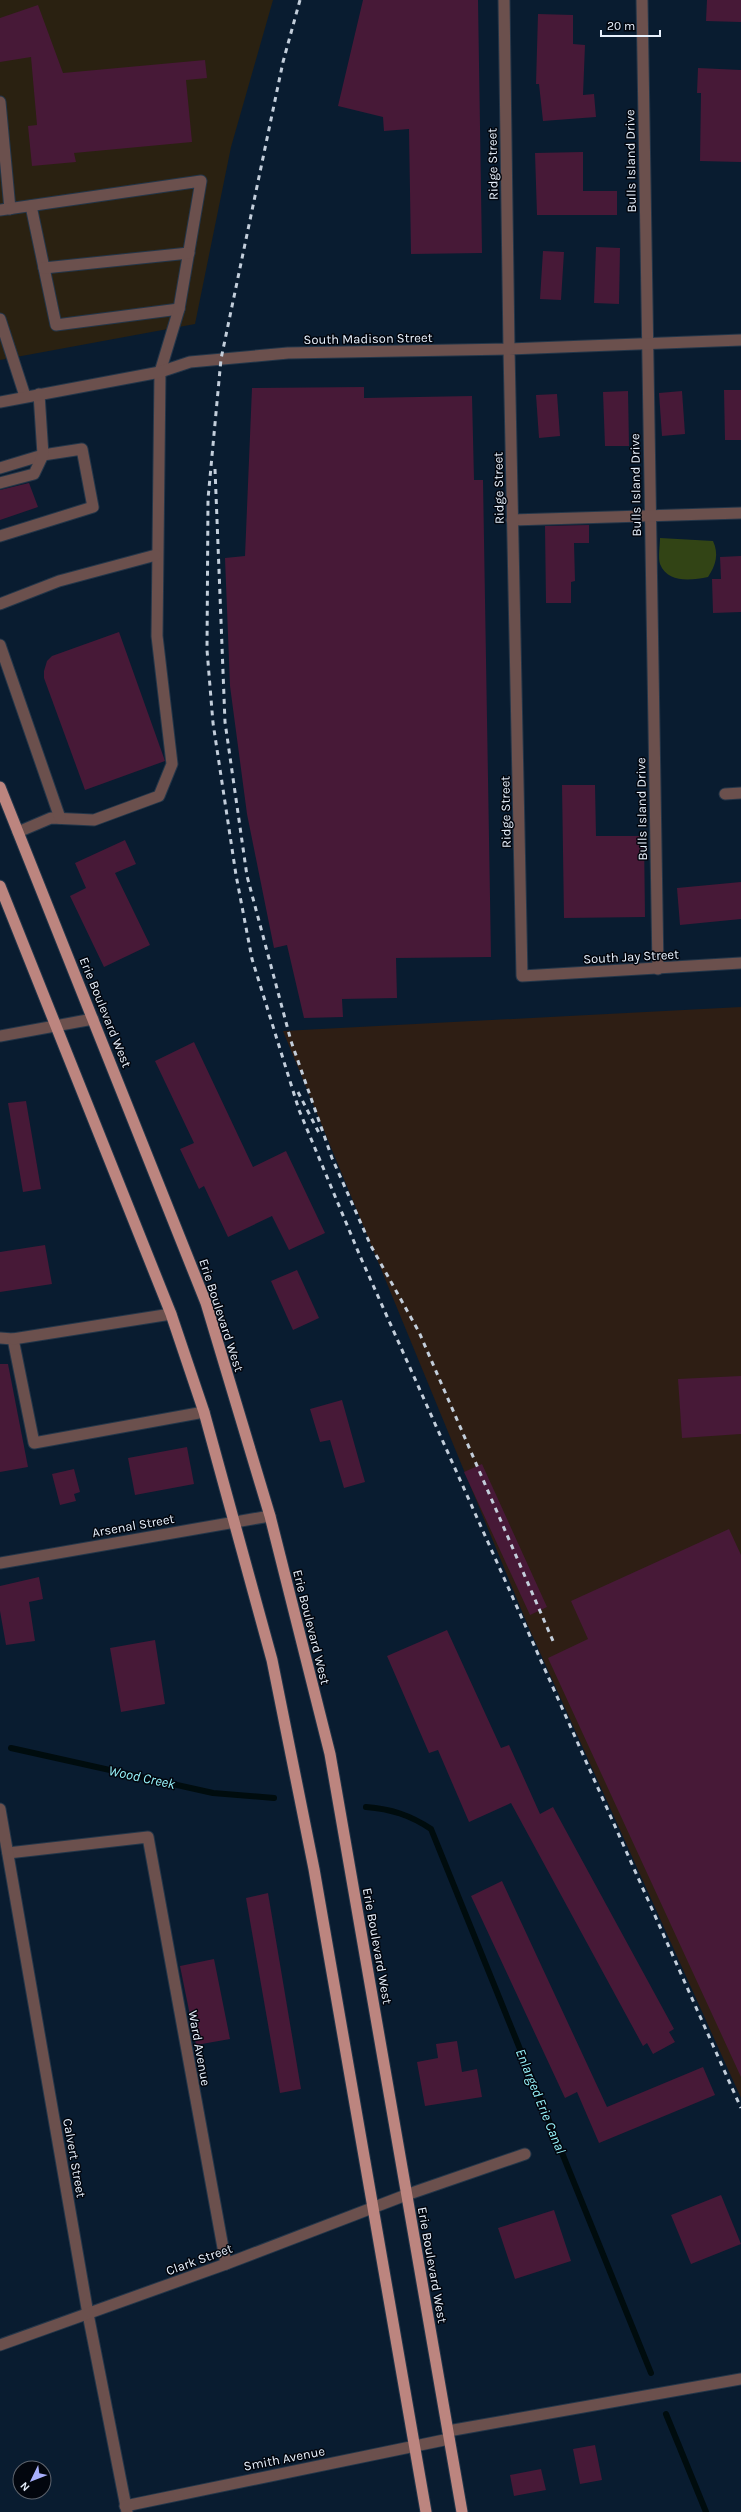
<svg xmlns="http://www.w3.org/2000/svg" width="741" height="2512" font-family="Karla,sans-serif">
<rect width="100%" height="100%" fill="#091c30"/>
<polygon fill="#2a2111" points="0,0 273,0 231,147 195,324 0,360"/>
<polygon fill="#2e1e14" points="741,1007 741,2098 528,1626 283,1031"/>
<path fill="#324415" d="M660,538L713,541C719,554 716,565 708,577C692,580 668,584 660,564C658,557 660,545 660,538Z"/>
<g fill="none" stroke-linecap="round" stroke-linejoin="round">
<g stroke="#000c0e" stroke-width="6">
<polyline points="11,1748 213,1793 274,1798"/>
<path d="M366,1807C391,1809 410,1815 431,1829L651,2373"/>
<polyline points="666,2414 706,2512"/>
</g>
</g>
<g fill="#471937">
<polygon points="363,0 478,0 482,253 411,254 409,129 384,131 383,117 338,106"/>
<polygon points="707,0 741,0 741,22 706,21"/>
<polygon points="38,5 63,73 205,60 207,78 186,80 192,142 74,153 76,162 32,166 28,126 37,125 31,57 0,62 0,18"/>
<polygon points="538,14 573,15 573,44 585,45 583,95 594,94 596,117 543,121 539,84 536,84"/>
<polygon points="698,68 741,70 741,162 700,161 701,93 697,93"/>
<polygon points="583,152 583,191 617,191 617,215 537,215 535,153"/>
<polygon points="596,247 620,248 619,304 594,303"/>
<polygon points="543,251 564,252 561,300 540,299"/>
<polygon points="364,387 364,398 472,396 474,480 483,480 491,957 396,958 397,998 342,999 343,1017 304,1018 287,945 274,948 247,814 230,686 225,558 245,556 252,388"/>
<polygon points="724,390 741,390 741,440 725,440"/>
<polygon points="628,391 629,446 605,446 603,392"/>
<polygon points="682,391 685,434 662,436 659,393"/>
<polygon points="557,394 560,436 539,438 536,395"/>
<polygon points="29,483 38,507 0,520 0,490"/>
<polygon points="589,525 589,543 574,543 575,581 571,582 571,603 546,603 545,526"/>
<polygon points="741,556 741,612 713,613 712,579 721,579 720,557"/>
<polygon points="119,632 165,761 85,790 44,678 44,671 47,661 52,656"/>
<polygon points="562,785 595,785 596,836 644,836 645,917 564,918"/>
<polygon points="125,840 136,864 115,873 150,945 104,967 70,896 86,888 75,863"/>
<polygon points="741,882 741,919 680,925 677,888"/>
<polygon points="194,1042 253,1167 286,1151 325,1233 289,1250 272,1216 228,1237 204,1186 199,1189 180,1149 194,1143 155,1061"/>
<polygon points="26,1101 41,1189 23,1192 8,1103"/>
<polygon points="45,1245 52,1284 0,1292 0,1252"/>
<polygon points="297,1270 319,1318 293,1330 271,1281"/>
<polygon points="0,1364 8,1364 28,1467 0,1472"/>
<polygon points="741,1376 741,1434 682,1438 678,1379"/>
<polygon points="342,1400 365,1482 344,1488 330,1440 320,1442 310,1409"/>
<polygon points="187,1447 194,1484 135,1495 128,1458"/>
<polygon points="482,1464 547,1607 530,1615 464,1472"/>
<polygon points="74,1469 80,1492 74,1494 76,1501 60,1505 52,1474"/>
<polygon points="729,1529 741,1555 741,2077 548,1658 588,1639 571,1601"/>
<polygon points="39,1577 43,1599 29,1602 35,1641 6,1645 0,1611 0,1586"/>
<polygon points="447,1630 501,1748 509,1745 540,1814 553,1807 674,2029 669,2032 675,2042 653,2054 647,2043 643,2046 511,1803 469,1822 438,1750 429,1753 387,1656"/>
<polygon points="155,1640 165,1704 121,1712 110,1648"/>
<polygon points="502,1881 607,2107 703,2067 715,2095 599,2143 577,2092 565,2098 471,1896"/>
<polygon points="268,1893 301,2089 280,2093 246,1898"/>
<polygon points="214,1959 230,2039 196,2045 180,1966"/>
<polygon points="457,2041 462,2072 477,2069 482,2097 425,2106 417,2062 438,2058 436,2044"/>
<polygon points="721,2195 741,2244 691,2264 671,2215"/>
<polygon points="554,2210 571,2261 515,2279 498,2228"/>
<polygon points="595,2445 602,2480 580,2484 573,2449"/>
<polygon points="541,2469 546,2490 514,2496 510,2475"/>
</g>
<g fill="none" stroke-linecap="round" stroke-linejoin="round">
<defs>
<g id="service">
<polyline points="642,0 658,969"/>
<polyline points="0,102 10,209"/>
<polyline points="31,206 56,325 179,309"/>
<polyline points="0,210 201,181 179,309 160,372 157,636 172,764 159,796 94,820 51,818 18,832"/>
<polyline points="44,268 189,253"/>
<polyline points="0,468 43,455 82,449 93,507 0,536"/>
<polyline points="0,483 34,474 43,455 39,394"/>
<polyline points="512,520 741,513"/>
<polyline points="0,604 59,581 156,555"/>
<polyline points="0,645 60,818"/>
<polyline points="725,794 741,793"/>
<polyline points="0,1338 13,1339 34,1443 204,1412"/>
<polyline points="13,1339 171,1314"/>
<polyline points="8,1853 148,1837 226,2264"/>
<polyline points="406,2195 525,2154"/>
<polyline points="448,2431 741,2379"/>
</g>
<g id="minor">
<polyline points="0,319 25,396"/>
<polyline points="741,340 509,349 522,976 741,963"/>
<polyline points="0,1036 93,1019"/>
<polyline points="0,1563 270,1516"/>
<polyline points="0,1809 88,2314 127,2512"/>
<polyline points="0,2345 226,2264 406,2195"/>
<polyline points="125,2506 449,2439"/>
</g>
<polyline id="tertiary" points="0,402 160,372 190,362 288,353 509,349 504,0"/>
<g id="primary">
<polyline points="0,787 206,1303 270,1516 330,1754 462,2512"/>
<polyline points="0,886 171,1314 204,1412 272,1660 314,1869 426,2512"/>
</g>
</defs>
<use href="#service" stroke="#243649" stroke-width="13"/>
<use href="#minor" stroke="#243649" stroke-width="13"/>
<use href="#tertiary" stroke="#243649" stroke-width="13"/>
<use href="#primary" stroke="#243649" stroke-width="13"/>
<use href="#service" stroke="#6b504d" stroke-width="11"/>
<use href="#minor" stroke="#6b504d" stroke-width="11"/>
<use href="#tertiary" stroke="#6b504d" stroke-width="11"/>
<use href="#primary" stroke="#bc857f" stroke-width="11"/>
<g stroke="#c3cedb" stroke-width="3" stroke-dasharray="5 5" stroke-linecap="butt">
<polyline points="300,0 283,62 221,359 208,499 207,650 213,723 236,875 252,959 299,1110 360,1256 741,2108"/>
<polyline points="215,469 225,722 247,876 291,1041 332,1158 371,1246 419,1332 553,1641"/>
<polyline points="298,1092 319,1133"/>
</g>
</g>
<g text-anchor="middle" stroke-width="3" stroke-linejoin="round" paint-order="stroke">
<g font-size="13" fill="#e8f1fd" stroke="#02060e">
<text transform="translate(630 161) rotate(-91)" y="5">Bulls Island Drive</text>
<text transform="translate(492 164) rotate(-91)" y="5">Ridge Street</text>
<text transform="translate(368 338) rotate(-1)" y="5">South Madison Street</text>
<text transform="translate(635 485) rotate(-91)" y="5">Bulls Island Drive</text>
<text transform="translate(498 488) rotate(-91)" y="5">Ridge Street</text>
<text transform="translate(641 809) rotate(-91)" y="5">Bulls Island Drive</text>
<text transform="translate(505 812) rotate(-91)" y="5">Ridge Street</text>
<text transform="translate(631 956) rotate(-3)" y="5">South Jay Street</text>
<text transform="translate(106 1012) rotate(68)" y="5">Erie Boulevard West</text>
<text transform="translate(222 1315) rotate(72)" y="5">Erie Boulevard West</text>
<text transform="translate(133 1525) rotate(-10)" y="5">Arsenal Street</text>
<text transform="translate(312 1627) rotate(76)" y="5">Erie Boulevard West</text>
<text transform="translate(378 1946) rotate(80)" y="5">Erie Boulevard West</text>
<text transform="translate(200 2048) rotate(80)" y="5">Ward Avenue</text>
<text transform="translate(75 2158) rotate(80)" y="5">Calvert Street</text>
<text transform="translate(199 2259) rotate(-20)" y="5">Clark Street</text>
<text transform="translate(433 2265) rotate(80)" y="5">Erie Boulevard West</text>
<text transform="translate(284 2458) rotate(-11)" y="5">Smith Avenue</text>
</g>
<g font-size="14" font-style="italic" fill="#98f5fd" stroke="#02060e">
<text transform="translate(142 1777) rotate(12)" y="5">Wood Creek</text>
<text transform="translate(541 2101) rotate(68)" y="5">Enlarged Erie Canal</text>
</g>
</g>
<g transform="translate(32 2480) rotate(227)"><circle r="19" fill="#02060e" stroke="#5e646e"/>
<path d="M0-3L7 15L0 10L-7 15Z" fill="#a8b0fc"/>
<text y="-6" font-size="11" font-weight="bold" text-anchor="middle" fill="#e8f1fd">N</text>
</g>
<path d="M601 30v6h59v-6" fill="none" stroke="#e8f1fd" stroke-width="2"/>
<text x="607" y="30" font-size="12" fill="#e8f1fd" stroke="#02060e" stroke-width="3" paint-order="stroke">20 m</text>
</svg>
